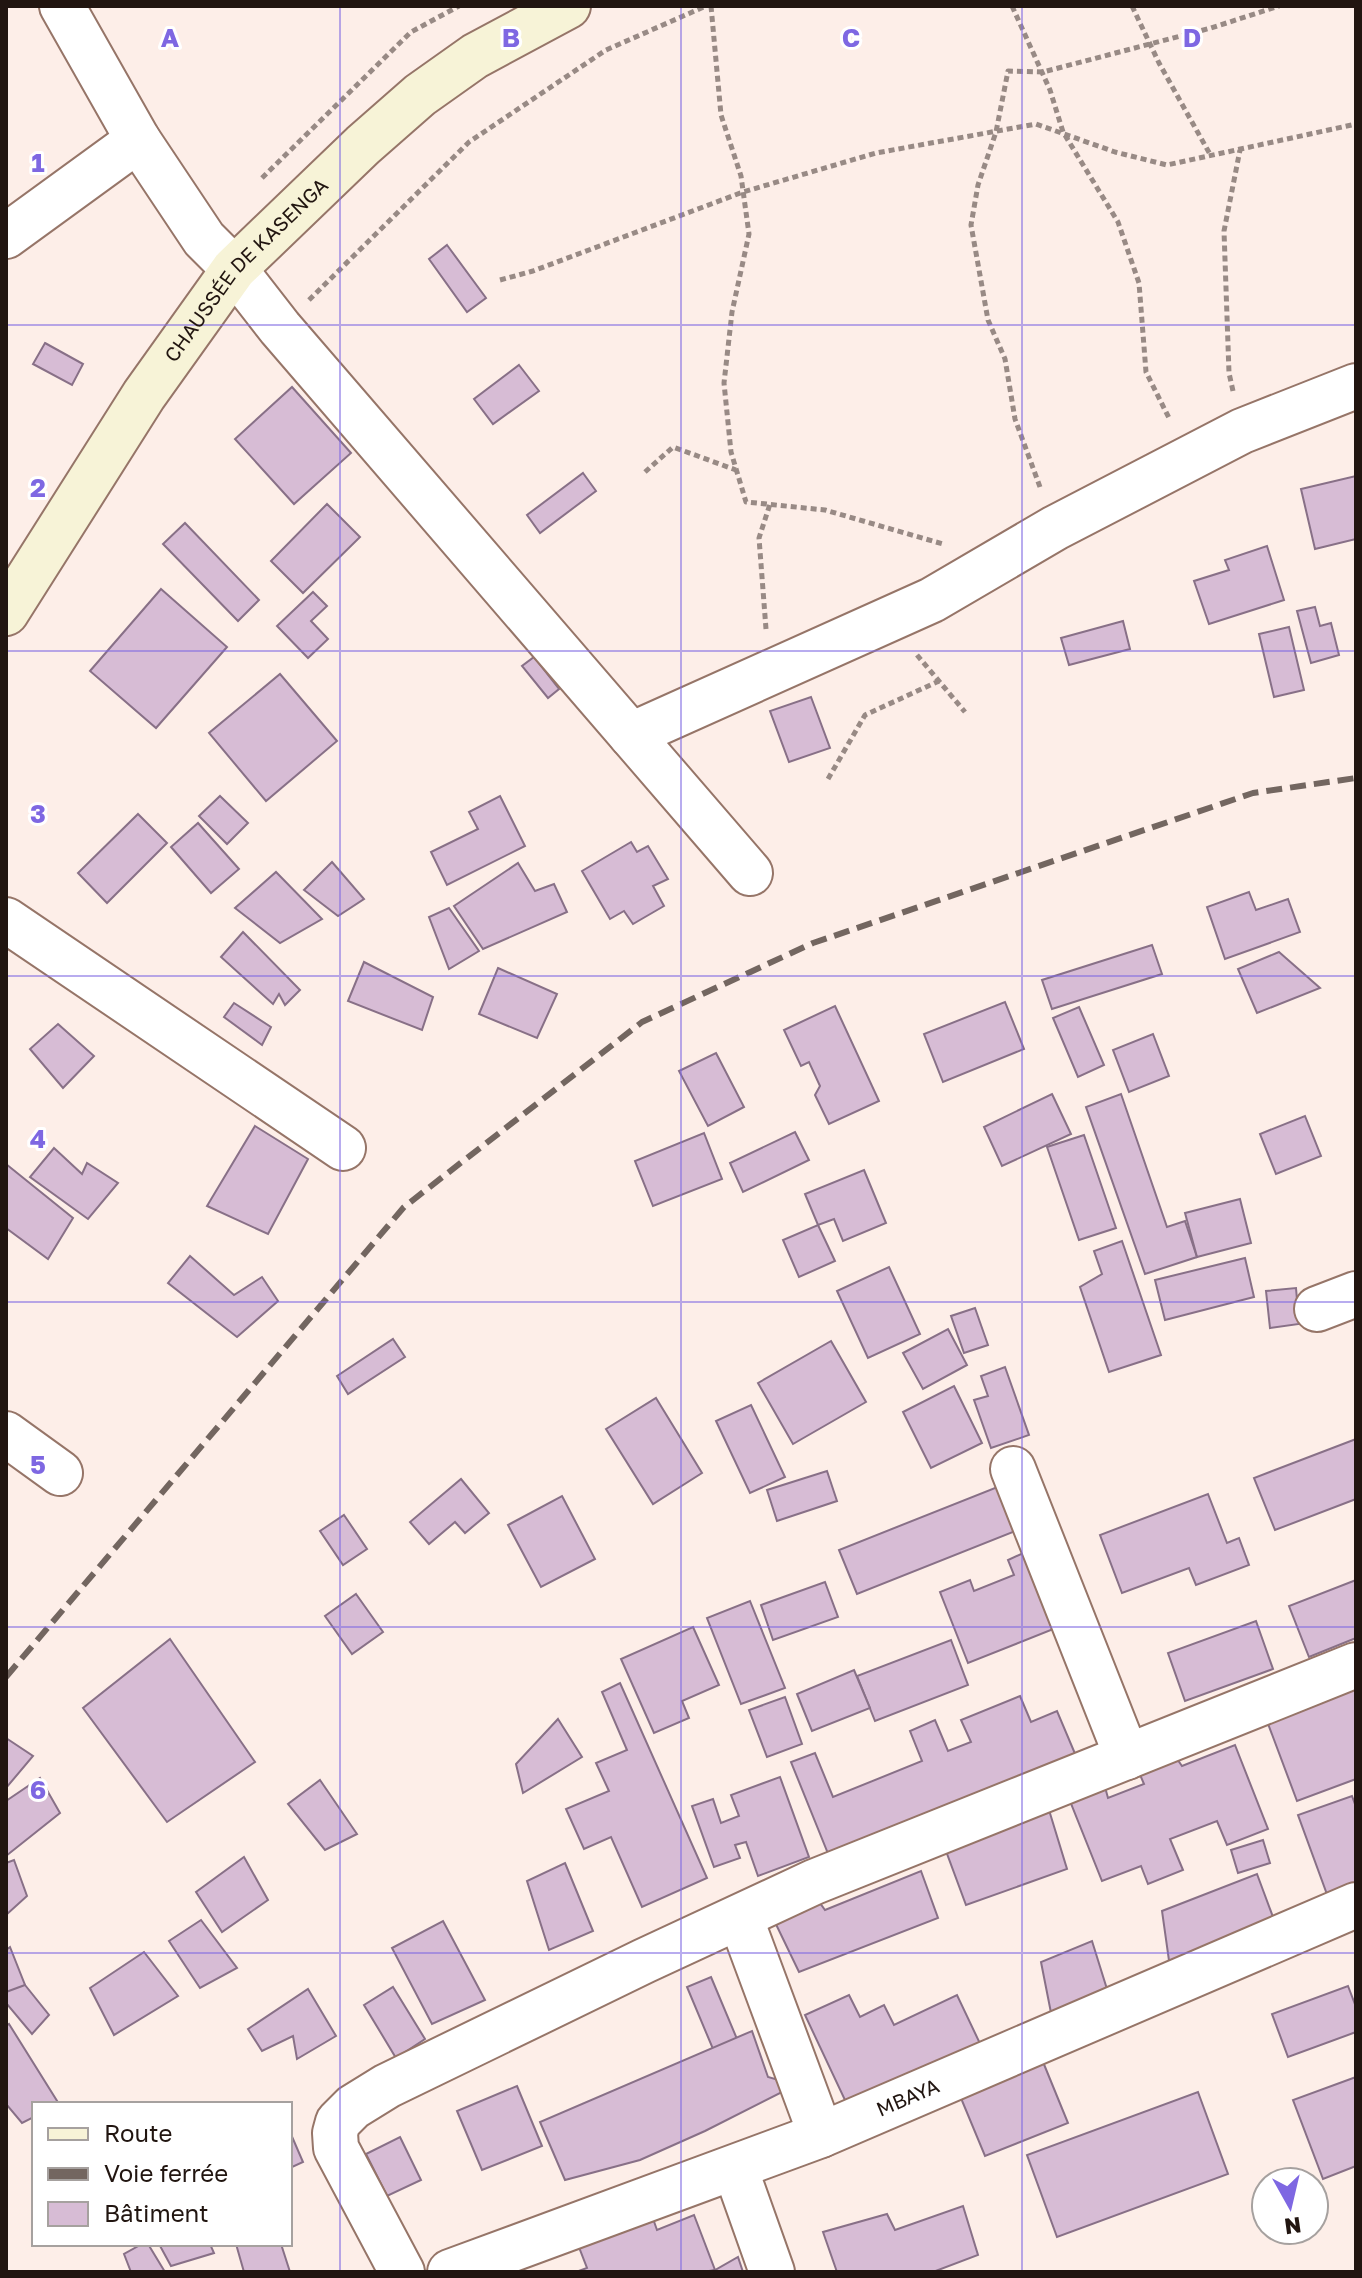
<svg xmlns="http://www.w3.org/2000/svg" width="1362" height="2278" font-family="'Golos Text',sans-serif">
<rect width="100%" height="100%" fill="#fdeee8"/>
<g fill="#d7bcd5" stroke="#887087" stroke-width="2">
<polygon points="447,245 486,298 467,312 429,259"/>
<polygon points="45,343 83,364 72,385 33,364"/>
<polygon points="519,365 539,391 493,424 474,399"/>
<polygon points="292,387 351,453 294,504 235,439"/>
<polygon points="583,473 596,491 540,533 527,515"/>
<polygon points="1356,476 1356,539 1315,549 1301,489"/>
<polygon points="327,504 360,537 303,593 271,561"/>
<polygon points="185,523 259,600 238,621 163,544"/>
<polygon points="1267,546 1284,600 1209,624 1194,581 1229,570 1225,560"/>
<polygon points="161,589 227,647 156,728 90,671"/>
<polygon points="313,592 327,606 311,621 328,639 308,658 277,626"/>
<polygon points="1315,607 1320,626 1331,623 1339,655 1311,663 1297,611"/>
<polygon points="1123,621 1130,649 1069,665 1061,638"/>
<polygon points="1289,627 1304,690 1274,697 1259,634"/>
<polygon points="534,657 559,689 548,698 522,666"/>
<polygon points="280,674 337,741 266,801 209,733"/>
<polygon points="811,697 830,748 789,762 770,711"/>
<polygon points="220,796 248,823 227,844 199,816"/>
<polygon points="500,796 525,846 447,885 431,852 478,829 469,812"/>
<polygon points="138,814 167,843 107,903 78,873"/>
<polygon points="198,823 239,869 211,893 171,847"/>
<polygon points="631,842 637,852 648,846 668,879 653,886 664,906 633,924 624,911 610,919 582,871"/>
<polygon points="332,862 364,899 338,916 304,890"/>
<polygon points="518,863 535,891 554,884 567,912 483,949 454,906"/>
<polygon points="276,872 322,919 280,943 235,908"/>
<polygon points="1249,892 1256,910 1288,899 1300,932 1225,959 1207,907"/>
<polygon points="449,908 479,951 449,969 429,917"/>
<polygon points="243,932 300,990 285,1005 279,994 273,1004 221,957"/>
<polygon points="1152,945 1162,974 1052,1009 1042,980"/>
<polygon points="1279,952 1320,988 1257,1013 1238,969"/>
<polygon points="364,962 433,997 422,1030 348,1001"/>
<polygon points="498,968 557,994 537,1038 479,1014"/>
<polygon points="1005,1002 1024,1049 943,1082 924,1034"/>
<polygon points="234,1003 271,1027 262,1045 224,1017"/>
<polygon points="835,1006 879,1101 829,1124 815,1095 820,1086 809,1062 801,1066 784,1030"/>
<polygon points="1079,1007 1104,1065 1078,1077 1053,1018"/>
<polygon points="58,1024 94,1056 63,1088 30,1049"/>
<polygon points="1153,1034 1169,1076 1129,1092 1113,1050"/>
<polygon points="716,1053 744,1107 708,1126 679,1071"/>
<polygon points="1052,1094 1071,1134 1002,1166 984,1127"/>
<polygon points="1121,1094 1167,1227 1185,1221 1197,1257 1145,1274 1086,1107"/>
<polygon points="1305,1116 1321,1156 1276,1174 1260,1134"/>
<polygon points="255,1126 308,1159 268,1234 207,1206"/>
<polygon points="795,1132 809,1160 743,1192 730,1163"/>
<polygon points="704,1133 722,1179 653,1206 635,1161"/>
<polygon points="1084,1135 1116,1228 1079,1240 1047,1147"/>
<polygon points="54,1148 82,1174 87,1163 118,1183 88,1219 30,1177"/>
<polygon points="6,1164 73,1218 48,1259 6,1228"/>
<polygon points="864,1170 886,1223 843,1241 834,1219 818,1225 805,1194"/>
<polygon points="1240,1199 1251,1243 1197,1257 1185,1213"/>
<polygon points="818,1225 835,1261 799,1277 783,1240"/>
<polygon points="1122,1241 1161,1355 1109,1372 1080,1287 1102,1274 1094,1251"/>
<polygon points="190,1256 234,1295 262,1277 278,1301 237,1337 168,1283"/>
<polygon points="1245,1258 1254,1297 1165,1320 1155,1280"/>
<polygon points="889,1267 920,1334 868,1358 837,1291"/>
<polygon points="1296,1288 1299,1324 1270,1328 1266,1291"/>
<polygon points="975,1308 988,1345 964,1353 951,1316"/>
<polygon points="948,1329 967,1365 923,1389 903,1353"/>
<polygon points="393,1339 405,1357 348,1394 337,1376"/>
<polygon points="831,1341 866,1402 793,1444 758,1383"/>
<polygon points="1005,1367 1029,1435 991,1448 974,1400 988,1396 981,1376"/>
<polygon points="954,1386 982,1443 931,1468 903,1412"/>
<polygon points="656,1398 702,1473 653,1504 606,1429"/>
<polygon points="751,1405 785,1477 750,1493 716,1421"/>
<polygon points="1356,1439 1356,1499 1275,1530 1254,1478"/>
<polygon points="827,1471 837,1501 777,1521 767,1490"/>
<polygon points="461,1479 489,1513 465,1533 455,1522 429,1544 410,1522"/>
<polygon points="1000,1486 1018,1530 857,1594 839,1550"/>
<polygon points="1208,1494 1227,1543 1239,1538 1249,1565 1196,1585 1189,1568 1122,1593 1100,1535"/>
<polygon points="562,1496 595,1559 541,1587 508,1525"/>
<polygon points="344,1515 367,1549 343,1565 320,1531"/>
<polygon points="1030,1550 1061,1626 968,1663 940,1592 970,1580 974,1591 1014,1575 1008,1560"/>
<polygon points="1356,1580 1356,1638 1309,1657 1289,1606"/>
<polygon points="825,1582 838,1617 773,1640 761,1605"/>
<polygon points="356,1594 383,1632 352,1654 325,1616"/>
<polygon points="750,1601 785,1688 741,1704 707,1618"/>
<polygon points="1256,1621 1273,1669 1185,1701 1168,1653"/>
<polygon points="693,1627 719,1685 682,1701 689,1718 654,1733 621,1659"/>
<polygon points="170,1639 255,1762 167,1822 83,1708"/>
<polygon points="951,1640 968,1685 875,1721 857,1676"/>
<polygon points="854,1670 870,1708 812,1731 797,1694"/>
<polygon points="620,1683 707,1878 642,1907 611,1837 584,1849 566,1809 609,1791 596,1763 627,1750 602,1692"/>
<polygon points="1356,1688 1356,1779 1297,1801 1267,1721"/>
<polygon points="1020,1696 1031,1722 1057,1711 1076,1756 829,1856 791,1762 815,1753 833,1797 922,1761 910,1731 935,1720 948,1751 971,1742 961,1720"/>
<polygon points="785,1697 802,1744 767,1757 749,1710"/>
<polygon points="558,1719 582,1757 523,1793 516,1764"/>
<polygon points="6,1738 33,1756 6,1788"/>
<polygon points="1235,1745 1268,1829 1227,1845 1217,1821 1170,1839 1183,1870 1148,1884 1141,1866 1102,1881 1070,1801 1105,1787 1108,1798 1144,1784 1138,1770 1175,1756 1182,1766"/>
<polygon points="780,1777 809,1857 758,1876 746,1842 735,1845 740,1858 714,1867 692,1806 713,1799 721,1823 739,1816 731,1795"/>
<polygon points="40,1778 60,1813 6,1856 6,1801"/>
<polygon points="320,1780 357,1834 325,1850 288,1804"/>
<polygon points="1352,1796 1356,1807 1356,1899 1332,1908 1298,1815"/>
<polygon points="1049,1810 1067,1869 966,1905 946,1851"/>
<polygon points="1263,1840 1270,1863 1238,1873 1231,1850"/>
<polygon points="244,1857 268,1900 222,1932 196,1892"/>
<polygon points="14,1860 27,1896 6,1915 6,1863"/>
<polygon points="565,1863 593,1931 549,1950 527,1881"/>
<polygon points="921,1871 938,1918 799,1972 772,1916 817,1899 825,1910"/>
<polygon points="1257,1874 1276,1925 1172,1982 1162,1911"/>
<polygon points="201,1920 237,1968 200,1988 169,1941"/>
<polygon points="443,1921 485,2000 432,2024 392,1948"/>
<polygon points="1092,1941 1111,2002 1053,2023 1041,1962"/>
<polygon points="10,1947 25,1985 6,2001 6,1950"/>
<polygon points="144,1952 178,1996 114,2035 90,1988"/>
<polygon points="711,1977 737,2039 713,2049 687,1987"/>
<polygon points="25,1985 49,2015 32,2034 6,2003 6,1992"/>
<polygon points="1348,1986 1356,2007 1356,2032 1288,2057 1272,2014"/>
<polygon points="393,1987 425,2039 396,2058 364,2005"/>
<polygon points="308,1989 336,2036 297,2059 293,2036 262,2051 248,2029"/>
<polygon points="849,1995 860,2017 884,2005 894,2025 957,1995 984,2052 852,2115 805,2015"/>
<polygon points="9,2024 59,2104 34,2104 34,2117 22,2123 6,2104 6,2026"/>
<polygon points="752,2031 768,2077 796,2085 705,2131 640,2160 565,2180 540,2122"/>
<polygon points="1041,2057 1068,2123 985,2156 958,2091"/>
<polygon points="1356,2077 1356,2166 1323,2179 1293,2100"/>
<polygon points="517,2086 542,2146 482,2170 457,2111"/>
<polygon points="1198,2092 1228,2174 1057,2237 1027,2155"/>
<polygon points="290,2132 303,2162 290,2168"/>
<polygon points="400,2137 421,2180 387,2196 366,2154"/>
<polygon points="963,2206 978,2255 933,2272 837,2272 823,2232 887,2214 895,2230"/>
<polygon points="651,2213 657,2230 694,2215 715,2270 710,2272 576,2272 587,2268 577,2242"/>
<polygon points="142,2244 148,2244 165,2272 131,2272 124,2254"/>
<polygon points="159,2244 210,2244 214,2253 171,2266"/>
<polygon points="236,2244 281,2244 290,2272 244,2272"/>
<polygon points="738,2257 743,2272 703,2272 715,2270"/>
</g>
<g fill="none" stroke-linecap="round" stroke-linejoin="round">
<defs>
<g id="minor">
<polyline points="62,6 138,140 204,239 234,269 280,328 750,873"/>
<polyline points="6,236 138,140"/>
<polyline points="631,735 932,600 1055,528 1242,431 1356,386"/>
<polyline points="6,920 343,1148"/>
<polyline points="1317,1309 1356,1294"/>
<polyline points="6,1434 60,1473"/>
<polyline points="1013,1469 1127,1757"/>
<polyline points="740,1917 821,2135"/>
<polyline points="735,2168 772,2272"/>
<polyline points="402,2272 336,2148 335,2133 338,2122 353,2107 387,2086 644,1961 814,1882 1356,1665"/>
<path id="s1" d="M450,2272L821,2135L1356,1905"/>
</g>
<g id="secondary">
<path id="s2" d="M6,613L144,395L234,269L363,145L420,95L475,56L568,6"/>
</g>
</defs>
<use href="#minor" stroke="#967568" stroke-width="48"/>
<use href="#secondary" stroke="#967568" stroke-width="48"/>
<g stroke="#988a85" stroke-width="5" stroke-dasharray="6 4" stroke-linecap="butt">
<polyline points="711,6 721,115 741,176 749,234 732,312 724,383 731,452 746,502 825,510 943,544"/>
<polyline points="1012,6 1050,90 1063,132 1118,222 1139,283 1146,372 1170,420"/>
<polyline points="1132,6 1159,63 1211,156"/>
<polyline points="262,178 411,32 459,6"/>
<polyline points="500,280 533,271 743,192 876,153 1036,124 1115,152 1167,165 1356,124"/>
<polyline points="309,300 469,142 606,50 706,6"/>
<polyline points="1233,391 1229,373 1224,231 1240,150"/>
<polyline points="645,472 673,447 736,470"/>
<polyline points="1040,487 1015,419 1005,359 988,320 971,225 978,185 996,132 1008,71 1043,72 1211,28 1279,6"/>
<polyline points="766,629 759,538 770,504"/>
<polyline points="917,655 965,712"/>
<polyline points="828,779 865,715 939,681"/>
</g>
<use href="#minor" stroke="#fff" stroke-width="44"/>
<use href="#secondary" stroke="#f7f3d7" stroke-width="44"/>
<polyline stroke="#736660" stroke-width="6" stroke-dasharray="16 8" stroke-linecap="butt" points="6,1677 404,1207 642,1022 813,943 1253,793 1356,778"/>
</g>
<path fill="none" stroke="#7e67e2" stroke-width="2" stroke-opacity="0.55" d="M340,6V2272M681,6V2272M1022,6V2272M6,325H1356M6,651H1356M6,976H1356M6,1302H1356M6,1627H1356M6,1953H1356"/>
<g text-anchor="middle" stroke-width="6" stroke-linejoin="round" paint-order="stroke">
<g font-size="20" fill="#211510" stroke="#fff">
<text dy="7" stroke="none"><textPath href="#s2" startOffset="420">CHAUSSÉE DE KASENGA</textPath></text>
<text dy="7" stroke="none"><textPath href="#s1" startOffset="490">MBAYA</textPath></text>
</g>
</g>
<g font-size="26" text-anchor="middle" font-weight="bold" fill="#7e67e2" stroke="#fff" stroke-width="6" stroke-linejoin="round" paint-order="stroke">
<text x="170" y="47">A</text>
<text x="511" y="47">B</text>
<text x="851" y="47">C</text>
<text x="1192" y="47">D</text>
<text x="38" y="172">1</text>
<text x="38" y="497">2</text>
<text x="38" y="823">3</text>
<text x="38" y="1148">4</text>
<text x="38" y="1474">5</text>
<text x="38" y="1799">6</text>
</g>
<rect width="1362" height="2278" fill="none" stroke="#211510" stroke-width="16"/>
<rect x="32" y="2102" width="260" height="144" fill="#ffffff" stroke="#a6a19f" stroke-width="2"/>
<rect x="48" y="2128" width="40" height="12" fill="#f7f3d7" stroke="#a6a19f" stroke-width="2"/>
<text x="104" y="2142" font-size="24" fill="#211510">Route</text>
<rect x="48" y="2168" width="40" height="12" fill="#736660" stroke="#a6a19f" stroke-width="2"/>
<text x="104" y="2182" font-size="24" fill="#211510">Voie ferrée</text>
<rect x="48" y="2202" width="40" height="24" fill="#d7bcd5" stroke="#a6a19f" stroke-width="2"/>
<text x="104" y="2222" font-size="24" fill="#211510">Bâtiment</text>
<g transform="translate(1290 2206) rotate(172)"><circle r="38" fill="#ffffff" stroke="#a6a19f" stroke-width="2"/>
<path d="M0-6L14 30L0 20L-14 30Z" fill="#7e67e2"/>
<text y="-12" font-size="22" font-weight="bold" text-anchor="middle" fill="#211510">N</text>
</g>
</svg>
